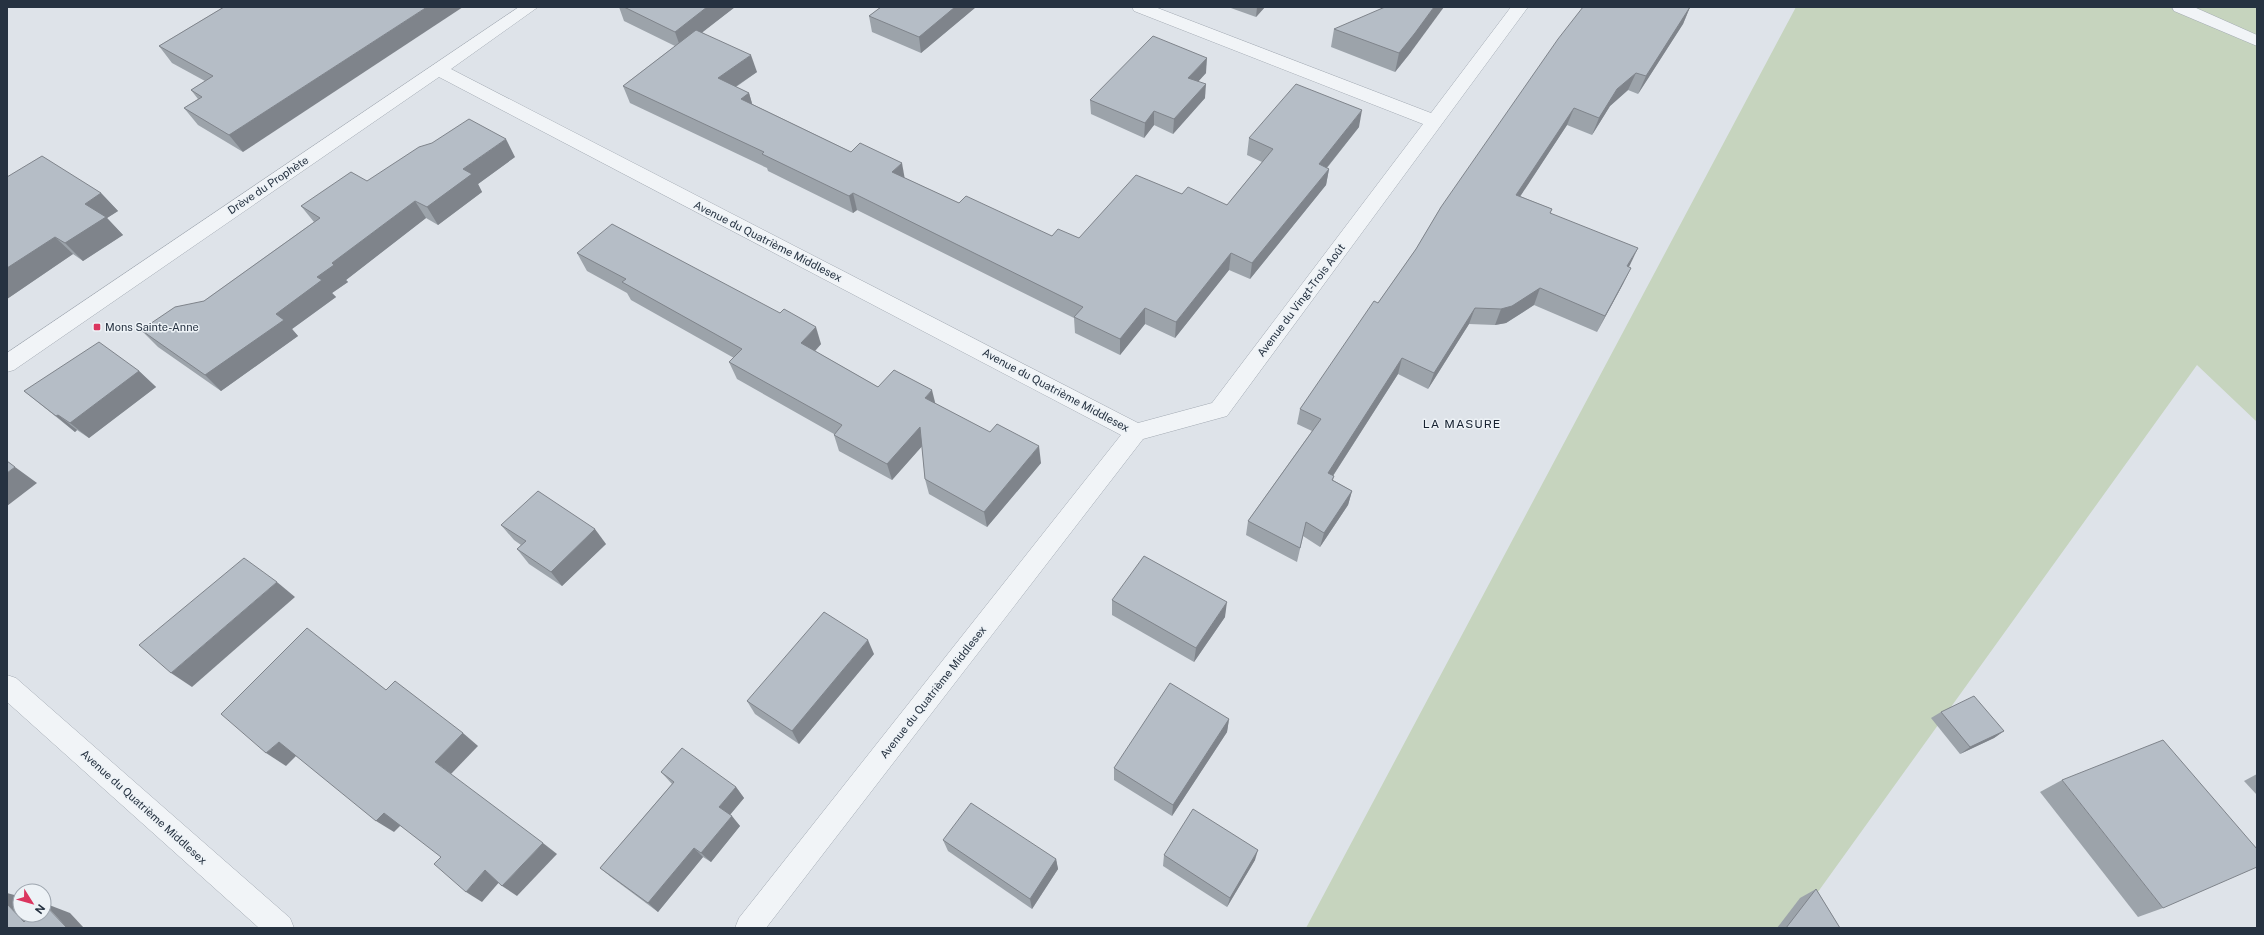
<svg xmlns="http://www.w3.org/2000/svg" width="2264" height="935" font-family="'Public Sans',sans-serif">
<rect width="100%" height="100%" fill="#dee3e9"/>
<polygon fill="#c6d4be" points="1796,7 2257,7 2257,422 2197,365 1792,928 1306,928"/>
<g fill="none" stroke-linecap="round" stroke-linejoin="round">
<defs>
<g id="street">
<polygon points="519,7 538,7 451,69 1138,423 1212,403 1423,124 1134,11 1132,7 1155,7 1431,113 1511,7 1528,7 1227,416 1143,439 766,928 735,928 739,918 1121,435 439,77 14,370 7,372 7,353"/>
<polygon points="2172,7 2194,7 2257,35 2257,46 2174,11"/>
<polygon points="7,675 16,678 290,918 294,928 259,928 7,702"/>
</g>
</defs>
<use href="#street" stroke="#a3aab3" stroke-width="1"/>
<use href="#street" fill="#f1f4f7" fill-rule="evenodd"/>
</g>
<g fill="#9ca3aa">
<polygon points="224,7 243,152 198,125 184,108 198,99 191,90 205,81 172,63 159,46"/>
<polygon points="619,7 735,7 702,32 757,72 736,87 749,93 752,104 905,178 959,203 1052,236 1079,238 1182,194 1227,205 1262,162 1247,155 1249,138 1359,127 1327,168 1329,169 1326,185 1250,279 1229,270 1175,338 1145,324 1120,355 1075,333 1074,318 857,210 853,213 768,171 767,168 630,103 623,86 675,46 624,21"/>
<polygon points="881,7 976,7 921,53 872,32 869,16"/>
<polygon points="1228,7 1265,7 1256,17"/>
<polygon points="1690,7 1683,24 1638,94 1628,90 1610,106 1592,135 1567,125 1520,196 1552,209 1550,213 1629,267 1623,284 1597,332 1534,305 1506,323 1495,325 1469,324 1428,389 1398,374 1333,476 1334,476 1333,480 1352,491 1348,505 1320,547 1303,536 1297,562 1246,535 1248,521 1312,431 1297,424 1300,409 1378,303 1416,249 1441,207"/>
<polygon points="1334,29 1411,52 1395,72 1331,47"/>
<polygon points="1206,73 1198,81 1205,98 1173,134 1154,125 1144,138 1091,114 1090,100"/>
<polygon points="515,157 478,184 482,192 438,225 426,218 346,280 348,282 332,293 336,297 292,329 298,336 221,391 158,347 141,330 204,301 314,222 301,206 367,181"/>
<polygon points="7,177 101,193 118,211 107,218 123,235 83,261 73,254 7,299"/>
<polygon points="577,253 821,344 815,351 878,387 935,403 1041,463 987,527 929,494 925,479 922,446 892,480 839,451 834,435 834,434 737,379 729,362 734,358 631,300 627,293 587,271"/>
<polygon points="139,371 156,387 89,438 77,430 75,432 24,391"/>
<polygon points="501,525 606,544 562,586 529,564 517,549 521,545 514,540"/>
<polygon points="1112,600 1225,617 1194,662 1112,615"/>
<polygon points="874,654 799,744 755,714 747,701"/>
<polygon points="1941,712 2004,731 1994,738 1960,754 1931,718"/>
<polygon points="1229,719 1227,732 1172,816 1114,780 1114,768"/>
<polygon points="661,772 736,787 744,798 730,815 740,826 711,862 703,857 658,912 611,877 600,868 672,784"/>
<polygon points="2257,774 2257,795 2244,781"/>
<polygon points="2062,780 2163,908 2138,917 2040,792"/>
<polygon points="943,840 1056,859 1058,869 1032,909 948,851"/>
<polygon points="1164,855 1255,860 1227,907 1163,866"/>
<polygon points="1816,889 1840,928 1777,928 1800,898"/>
</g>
<g fill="#7f848b">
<polygon points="427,7 463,7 243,152 229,135"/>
<polygon points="707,7 735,7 681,49 675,32"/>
<polygon points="955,7 976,7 921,53 919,37"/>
<polygon points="1257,7 1265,7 1256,17"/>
<polygon points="1434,7 1444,7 1411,52 1395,72 1399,53"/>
<polygon points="1690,7 1683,24 1638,94 1646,76"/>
<polygon points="751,55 757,72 723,95 718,78"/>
<polygon points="1207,58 1206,73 1188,93 1188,78"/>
<polygon points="1636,73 1628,90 1610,106 1592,135 1599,118 1617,89"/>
<polygon points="1206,84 1205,98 1173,134 1174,119"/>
<polygon points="749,93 754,110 741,99"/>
<polygon points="1574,108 1567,125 1510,212 1516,195"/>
<polygon points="1362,110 1359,127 1316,181 1319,164"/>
<polygon points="1154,111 1154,125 1144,138 1145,123"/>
<polygon points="506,139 515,157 478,184 482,192 438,225 427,207 463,169"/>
<polygon points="902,163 905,180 892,172"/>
<polygon points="1329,169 1326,185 1250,279 1252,263"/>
<polygon points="101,193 118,211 107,218 123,235 83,261 65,243 85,204"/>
<polygon points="853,193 857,210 853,213 849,196"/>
<polygon points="415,201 426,218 346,280 348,282 332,293 336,297 292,329 298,336 221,391 205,375 276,314 332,263"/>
<polygon points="55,237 73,254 7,299 7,268"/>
<polygon points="1638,248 1630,265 1619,283 1627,266"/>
<polygon points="1231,253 1229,270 1175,338 1176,322"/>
<polygon points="1631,268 1623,284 1597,332 1605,316"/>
<polygon points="1540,288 1534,305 1506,323 1495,325 1501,309"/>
<polygon points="1145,308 1145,324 1120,355 1120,339"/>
<polygon points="1475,308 1469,324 1428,389 1434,373"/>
<polygon points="816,327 821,344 807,360 801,343"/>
<polygon points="1402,358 1398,374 1325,488 1328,473"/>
<polygon points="139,371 156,387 89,438 70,423"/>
<polygon points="932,390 936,406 925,398"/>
<polygon points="58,415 77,430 75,432 56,416"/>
<polygon points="920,427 924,444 892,480 887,464"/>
<polygon points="1039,446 1041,463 987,527 984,512"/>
<polygon points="15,467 37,483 7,506 7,473"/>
<polygon points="1352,491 1348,505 1320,547 1324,533"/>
<polygon points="595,529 606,544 562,586 551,572"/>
<polygon points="277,582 295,597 192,687 171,673"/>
<polygon points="1227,602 1225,617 1194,662 1196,648"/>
<polygon points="868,640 874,654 799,744 792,731"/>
<polygon points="1229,719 1227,732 1172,816 1173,805"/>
<polygon points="2004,731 1994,738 1960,754 1970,747"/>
<polygon points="463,733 478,746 451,774 435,762"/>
<polygon points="279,742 298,754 286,766 266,753"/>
<polygon points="736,787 744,798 728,817 719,807"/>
<polygon points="384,813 402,824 394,832 376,821"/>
<polygon points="732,816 740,826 711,862 701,853"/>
<polygon points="543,843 557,854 517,896 502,886"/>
<polygon points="694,848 703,857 658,912 648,903"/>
<polygon points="1258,850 1255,860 1227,907 1230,898"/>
<polygon points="1056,859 1058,869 1032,909 1030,899"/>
<polygon points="485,870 501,880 482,902 466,892"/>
<polygon points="7,893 18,896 20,899 20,915 36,915 24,922 7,904"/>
<polygon points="44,903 70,913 84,928 67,928"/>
</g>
<g fill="#b5bdc6" stroke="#7f848b">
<polygon points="224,7 427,7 229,135 184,108 202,97 191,90 213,76 159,46"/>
<polygon points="624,7 707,7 675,32"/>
<polygon points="881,7 955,7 919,37 869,16"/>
<polygon points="1385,7 1434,7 1415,33 1399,53 1334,29"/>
<polygon points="1583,7 1690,7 1646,76 1636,73 1617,89 1599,118 1574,108 1516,195 1552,209 1550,213 1638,248 1627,266 1631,268 1605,316 1540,288 1512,306 1501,309 1475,308 1434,373 1402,358 1328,473 1334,476 1332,480 1352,491 1324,533 1306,522 1300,548 1248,521 1321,419 1300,409 1374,301 1378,303 1416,249 1441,207 1558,39"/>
<polygon points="696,30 751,55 718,78 749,93 741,99 851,152 860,143 902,163 892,172 959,203 966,196 1052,236 1058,229 1079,238 1136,175 1182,194 1188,187 1227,205 1273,149 1249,138 1296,84 1362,110 1319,164 1329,169 1252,263 1231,253 1176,322 1145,308 1120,339 1074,317 1083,307 853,193 849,196 762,154 764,152 623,86"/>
<polygon points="1153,36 1207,58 1188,78 1206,84 1174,119 1154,111 1145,123 1090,100"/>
<polygon points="469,119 506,139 463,169 472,174 427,207 415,201 332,263 334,265 317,277 322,280 276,314 284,320 205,375 141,330 175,307 204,301 320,218 301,206 351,172 367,181 419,147 432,143"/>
<polygon points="42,156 101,193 85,204 106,217 65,243 55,237 7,268 7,177"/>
<polygon points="612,224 780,313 784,309 816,327 801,343 878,387 894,370 932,390 925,398 990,432 997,424 1039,446 984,512 925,479 920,427 887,464 834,435 842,425 729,362 742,349 622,282 626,279 577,253"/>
<polygon points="99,342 139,371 70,423 58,415 56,416 24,391"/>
<polygon points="7,461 15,467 7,473"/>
<polygon points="538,491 595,529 551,572 517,549 526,541 501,525"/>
<polygon points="1144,556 1227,602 1196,648 1112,600"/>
<polygon points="244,558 277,582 171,673 139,645"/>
<polygon points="824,612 868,640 792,731 747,701"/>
<polygon points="307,628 386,690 395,681 463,733 435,762 543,843 502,886 485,870 466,892 434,864 441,857 384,813 376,821 279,742 266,753 221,714"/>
<polygon points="1170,683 1229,719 1173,805 1114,768"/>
<polygon points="1974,696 2004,731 1970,747 1941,712"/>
<polygon points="2163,740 2257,849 2257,867 2163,908 2062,780"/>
<polygon points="682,748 736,787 719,807 732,816 701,853 694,848 648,903 600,868 674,782 661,772"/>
<polygon points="971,803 1056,859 1030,899 943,840"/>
<polygon points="1193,809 1258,850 1230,898 1164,855"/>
<polygon points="1816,889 1840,928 1786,928"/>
<polygon points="7,904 24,922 31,915 44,915 44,904 67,928 7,928"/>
</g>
<rect fill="#db365f" stroke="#edf2f6" stroke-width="1.5" x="93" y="323" width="8" height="8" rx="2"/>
<g text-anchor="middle" stroke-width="3" stroke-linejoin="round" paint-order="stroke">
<g font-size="11" fill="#263241" stroke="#edf2f6">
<text transform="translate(268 185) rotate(-34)" y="4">Drève du Prophète</text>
<text transform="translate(768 241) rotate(27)" y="4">Avenue du Quatrième Middlesex</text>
<text transform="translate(1301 300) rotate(-53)" y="4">Avenue du Vingt-Trois Août</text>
<text transform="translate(1056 390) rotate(28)" y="4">Avenue du Quatrième Middlesex</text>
<text transform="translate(933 692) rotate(-52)" y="4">Avenue du Quatrième Middlesex</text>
<text transform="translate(144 807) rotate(42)" y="4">Avenue du Quatrième Middlesex</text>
</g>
<g font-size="11" fill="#263241" stroke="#edf2f6" text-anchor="start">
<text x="105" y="331">Mons Sainte-Anne</text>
</g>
<g font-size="12" letter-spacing="1" fill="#182332" stroke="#edf2f6">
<text x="1462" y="428">LA MASURE</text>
</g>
</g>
<rect width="2264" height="935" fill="none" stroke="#263241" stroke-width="16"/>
<g transform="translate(32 903) rotate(127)"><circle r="19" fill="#edf2f6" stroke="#9da5ae"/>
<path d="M0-3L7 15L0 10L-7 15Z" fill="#db365f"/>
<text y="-6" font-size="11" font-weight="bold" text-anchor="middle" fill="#263241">N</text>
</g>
</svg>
